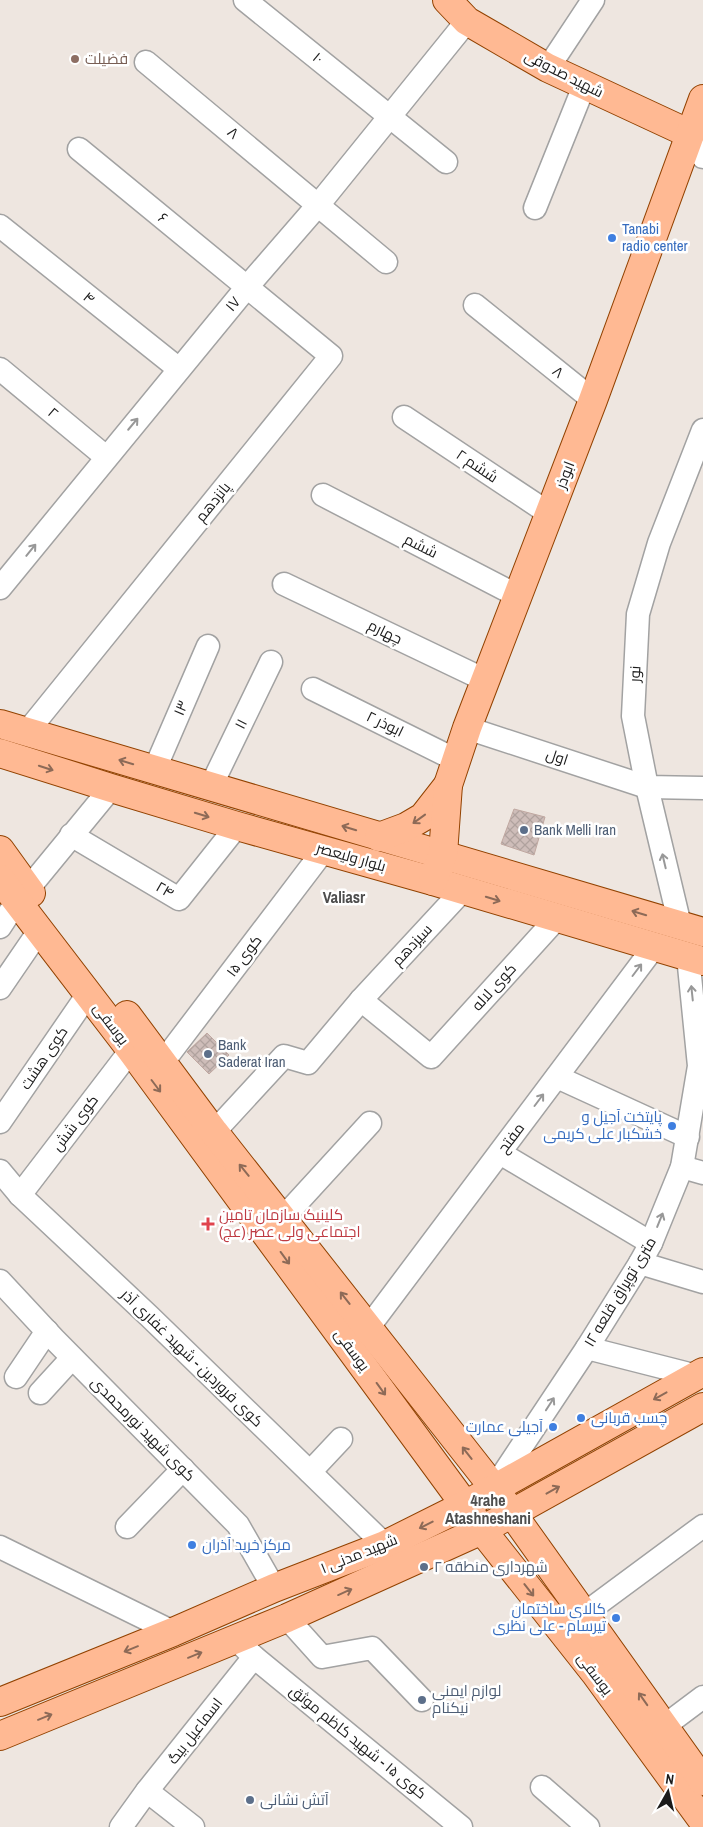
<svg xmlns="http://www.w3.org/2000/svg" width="703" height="1827" font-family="'Archivo Narrow',Cairo,sans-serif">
<defs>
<pattern id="building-cross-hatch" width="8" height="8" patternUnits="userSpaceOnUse" patternTransform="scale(1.25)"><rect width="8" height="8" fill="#cebdb9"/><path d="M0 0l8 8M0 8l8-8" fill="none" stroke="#b0a29e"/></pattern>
</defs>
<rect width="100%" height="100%" fill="#eee6e0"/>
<g fill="url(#building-cross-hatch)" stroke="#c0a8a1">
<polygon points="514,809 545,817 534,855 501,844"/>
<polygon points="207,1033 229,1055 209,1074 187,1052"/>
</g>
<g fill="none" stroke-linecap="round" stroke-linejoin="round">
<defs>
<g id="minor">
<polyline points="245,0 446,162"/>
<polyline points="146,62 386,262"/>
<polyline points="548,68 593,0"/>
<polyline points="702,133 690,134 703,157"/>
<polyline points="535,208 584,86"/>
<polyline points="0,226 179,369"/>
<polyline points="475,305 593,400"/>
<polyline points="0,369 106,457"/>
<polyline points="404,417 550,514"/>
<polyline points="323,495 518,596"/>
<polyline points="284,584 485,680"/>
<polyline points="0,588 247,287 319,204 467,21"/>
<polyline points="313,689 456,760"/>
<polyline points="467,728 647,787 703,788"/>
<polyline points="27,732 331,356 79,149"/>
<polyline points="154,771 208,646"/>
<polyline points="211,786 271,662"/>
<polyline points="71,835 179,899 237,826"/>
<polyline points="28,889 111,788"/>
<polyline points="680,925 647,787 633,716 638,614 659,543 703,430"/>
<polyline points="0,927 17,901"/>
<polyline points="0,988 39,931"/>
<polyline points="361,1000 431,1057 557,918"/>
<polyline points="163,1062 324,850"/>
<polyline points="557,1077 688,1137"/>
<polyline points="0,1122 88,994"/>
<polyline points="214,1132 284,1056 308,1063 361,1000 463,890"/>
<polyline points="500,1153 651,1243"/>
<polyline points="682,1167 703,1173"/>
<polyline points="0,1171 20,1195 149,1316 385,1545"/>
<polyline points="20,1195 131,1050"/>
<polyline points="283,1218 370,1123"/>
<polyline points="640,1263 703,1282"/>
<polyline points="0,1281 54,1339 238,1525 274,1588"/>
<polyline points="368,1328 654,947"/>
<polyline points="587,1348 697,1376"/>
<polyline points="16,1377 47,1331"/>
<polyline points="40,1393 72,1358"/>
<polyline points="310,1472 341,1439"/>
<polyline points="494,1488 587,1348 640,1263 651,1243 682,1167 699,1066 688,956"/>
<polyline points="127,1527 183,1469"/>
<polyline points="0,1547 173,1632"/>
<polyline points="584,1614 703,1526"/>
<polyline points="287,1618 322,1657 372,1648 422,1700"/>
<polyline points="254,1657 461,1827"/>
<polyline points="663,1727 703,1697"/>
<polyline points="542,1787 588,1827"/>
<polyline points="147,1791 193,1827"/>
<polyline points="121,1827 147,1791 254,1657 243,1646"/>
</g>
<g id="major">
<polyline points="447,0 467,21 548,68 690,134"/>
<polyline points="0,724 703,932"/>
<polyline points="0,753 111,788 237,826 433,881 703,961"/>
<polyline points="379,837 406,827 423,817 448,785"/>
<polyline points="0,850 31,893"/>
<polyline points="0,879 131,1050 465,1505 482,1530 595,1673 703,1821"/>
<polyline points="433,881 443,854 448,785 467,728 593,400 703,99"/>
<polyline points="127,1015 214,1132 494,1488 703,1781"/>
<polyline points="0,1702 173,1632 274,1588 385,1545 465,1505 703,1372"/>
<polyline points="0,1736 287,1618 482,1530 703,1407"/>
</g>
</defs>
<use href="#minor" stroke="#a2a2a2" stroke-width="25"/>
<use href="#major" stroke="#924200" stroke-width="30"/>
<use href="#minor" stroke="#fff" stroke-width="22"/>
<use href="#major" stroke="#ffb993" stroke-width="28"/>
</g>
<defs><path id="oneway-shaft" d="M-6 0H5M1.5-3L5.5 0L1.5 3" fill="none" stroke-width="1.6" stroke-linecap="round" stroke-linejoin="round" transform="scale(1.25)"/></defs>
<g stroke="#989898">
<use href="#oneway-shaft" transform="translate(133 424) rotate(-50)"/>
<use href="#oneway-shaft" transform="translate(31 550) rotate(-51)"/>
<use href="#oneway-shaft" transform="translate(664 861) rotate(-103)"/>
<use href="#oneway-shaft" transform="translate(637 970) rotate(-53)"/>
<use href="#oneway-shaft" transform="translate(692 993) rotate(-96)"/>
<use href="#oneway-shaft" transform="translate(539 1100) rotate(-53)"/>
<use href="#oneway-shaft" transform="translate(660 1220) rotate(-68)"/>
<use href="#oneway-shaft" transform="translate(550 1404) rotate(-57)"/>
</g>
<g stroke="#8d6a57">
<use href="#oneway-shaft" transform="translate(126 762) rotate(-163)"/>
<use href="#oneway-shaft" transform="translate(46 768) rotate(18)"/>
<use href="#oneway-shaft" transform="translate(202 815) rotate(17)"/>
<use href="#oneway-shaft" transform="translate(419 819) rotate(144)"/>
<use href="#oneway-shaft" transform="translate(349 828) rotate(-163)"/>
<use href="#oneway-shaft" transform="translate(493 899) rotate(17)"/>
<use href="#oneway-shaft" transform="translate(639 913) rotate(-163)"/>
<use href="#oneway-shaft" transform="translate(156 1086) rotate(53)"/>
<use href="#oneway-shaft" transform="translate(244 1170) rotate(-129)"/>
<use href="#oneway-shaft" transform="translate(285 1258) rotate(54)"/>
<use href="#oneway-shaft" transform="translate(345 1298) rotate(-128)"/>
<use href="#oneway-shaft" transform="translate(381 1389) rotate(54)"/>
<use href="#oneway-shaft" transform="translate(660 1396) rotate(151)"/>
<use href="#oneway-shaft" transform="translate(467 1453) rotate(-128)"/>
<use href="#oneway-shaft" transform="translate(553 1490) rotate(-29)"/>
<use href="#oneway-shaft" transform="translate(426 1525) rotate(153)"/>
<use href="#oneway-shaft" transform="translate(529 1590) rotate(52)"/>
<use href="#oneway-shaft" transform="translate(345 1592) rotate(-24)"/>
<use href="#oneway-shaft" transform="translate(131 1649) rotate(158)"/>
<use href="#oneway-shaft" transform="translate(195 1655) rotate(-22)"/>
<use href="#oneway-shaft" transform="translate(643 1699) rotate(-125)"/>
<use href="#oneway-shaft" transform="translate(45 1717) rotate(-22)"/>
</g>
<circle fill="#8d6e63" stroke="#fff" stroke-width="2" cx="75" cy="59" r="5"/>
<g fill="#3f7fe0" stroke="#fff" stroke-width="2">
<circle cx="612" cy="238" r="5"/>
<circle cx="672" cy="1126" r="5"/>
<circle cx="581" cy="1418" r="5"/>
<circle cx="553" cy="1427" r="5"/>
<circle cx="192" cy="1545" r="5"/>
<circle cx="616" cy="1618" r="5"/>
</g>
<g fill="#5c6f8a" stroke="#fff" stroke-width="2">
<circle cx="524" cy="830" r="5"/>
<circle cx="208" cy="1054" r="5"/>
<circle cx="424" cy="1567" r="5"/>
<circle cx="422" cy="1700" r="5"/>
<circle cx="250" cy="1800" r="5"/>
</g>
<path fill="#e0444e" stroke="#fff" stroke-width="2" d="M205.5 1216.5h5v5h5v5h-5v5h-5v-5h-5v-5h5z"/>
<g text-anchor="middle" stroke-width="5" stroke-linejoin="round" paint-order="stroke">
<g font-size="15" fill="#1b1b1b" stroke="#fff">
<text transform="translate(318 58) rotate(39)" y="5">۱۰</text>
<text transform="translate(564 74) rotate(27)" y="5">شهید صدوقی</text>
<text transform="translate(233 133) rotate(40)" y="5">۸</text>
<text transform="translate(163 218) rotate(40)" y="5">۶</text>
<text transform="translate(89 298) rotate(39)" y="5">۴</text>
<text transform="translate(233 304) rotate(-50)" y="5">۱۷</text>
<text transform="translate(558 372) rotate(39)" y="5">۸</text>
<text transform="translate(53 413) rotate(40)" y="5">۲</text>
<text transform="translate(477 466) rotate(34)" y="5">ششم ۲</text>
<text transform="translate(565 475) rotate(-69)" y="5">ابوذر</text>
<text transform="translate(213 502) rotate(-51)" y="5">پانزدهم</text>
<text transform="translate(421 546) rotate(27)" y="5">ششم</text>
<text transform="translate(385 632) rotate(26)" y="5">چهارم</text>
<text transform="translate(635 674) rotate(-87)" y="5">نور</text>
<text transform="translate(181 708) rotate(-67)" y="5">۱۳</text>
<text transform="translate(241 724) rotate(-64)" y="5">۱۱</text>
<text transform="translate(385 724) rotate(26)" y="5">۲ ابوذر</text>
<text transform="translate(557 757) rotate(18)" y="5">اول</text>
<text transform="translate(351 857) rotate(16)" y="5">بلوار ولیعصر</text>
<text transform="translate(165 890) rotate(30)" y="5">۲۴</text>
<text transform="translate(412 945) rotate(-47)" y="5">سیزدهم</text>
<text transform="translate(244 956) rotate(-53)" y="5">کوی ۱۵</text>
<text transform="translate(494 987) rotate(-48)" y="5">کوی لاله</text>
<text transform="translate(111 1024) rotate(53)" y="5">یوسفی</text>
<text transform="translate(44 1058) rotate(-56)" y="5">کوی هشت</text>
<text transform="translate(75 1123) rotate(-53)" y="5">کوی شش</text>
<text transform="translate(511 1138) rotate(-53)" y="5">مفتح</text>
<text transform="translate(620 1292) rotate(-59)" y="5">۱۲ متری توپراق قلعه</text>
<text transform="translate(352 1350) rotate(54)" y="5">یوسفی</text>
<text transform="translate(192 1358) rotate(44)" y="5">کوی فروردین - شهید غفاری آذر</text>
<text transform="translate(143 1429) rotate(45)" y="5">کوی شهید نورمحمدی</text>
<text transform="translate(359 1554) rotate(-22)" y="5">شهید مدنی ۱</text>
<text transform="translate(595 1674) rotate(53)" y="5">یوسفی</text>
<text transform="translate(195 1731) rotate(-52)" y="5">اسماعیل بیگ</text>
<text transform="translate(358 1742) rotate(39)" y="5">کوی ۱۵ - شهید کاظم موثق</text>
</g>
<g font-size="15" fill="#785e54" stroke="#fff" text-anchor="start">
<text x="85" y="64">فضیلت</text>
</g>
<g font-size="15" fill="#366cbe" stroke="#fff" text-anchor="start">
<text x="622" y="234">Tanabi<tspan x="622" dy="17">radio center</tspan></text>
<text x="662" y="1122" text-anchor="end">پایتخت آجیل و<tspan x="662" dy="17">خشکبار علی کریمی</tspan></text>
<text x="591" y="1423">چسب قربانی</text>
<text x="543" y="1432" text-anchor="end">آجیلی عمارت</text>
<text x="202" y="1550">مرکز خرید آذران</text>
<text x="606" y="1614" text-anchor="end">کالای ساختمان<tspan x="606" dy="17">تیرسام - علی نظری</tspan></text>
</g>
<g font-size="15" fill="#4e5e75" stroke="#fff" text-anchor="start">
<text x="534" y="835">Bank Melli Iran</text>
<text x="218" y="1050">Bank<tspan x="218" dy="17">Saderat Iran</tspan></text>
<text x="434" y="1572">شهرداری منطقه ۲</text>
<text x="432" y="1696">لوازم ایمنی<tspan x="432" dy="17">نیکنام</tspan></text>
<text x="260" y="1805">آتش نشانی</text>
</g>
<g font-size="15" fill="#be3a42" stroke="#fff" text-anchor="start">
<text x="219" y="1220">کلینیک سازمان تامین<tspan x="219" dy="17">اجتماعی ولی عصر (عج)</tspan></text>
</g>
<g font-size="16" font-weight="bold" fill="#4e4e4e" stroke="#fff">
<text x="344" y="903">Valiasr</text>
<text x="488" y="1506">4rahe<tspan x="488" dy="18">Atashneshani</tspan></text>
</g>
</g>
<g transform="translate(668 1792) rotate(8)" stroke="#ffffff" stroke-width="4" paint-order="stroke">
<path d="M0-4L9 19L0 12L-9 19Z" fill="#1b1b1b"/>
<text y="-8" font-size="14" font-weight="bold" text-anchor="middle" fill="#1b1b1b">N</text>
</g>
</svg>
